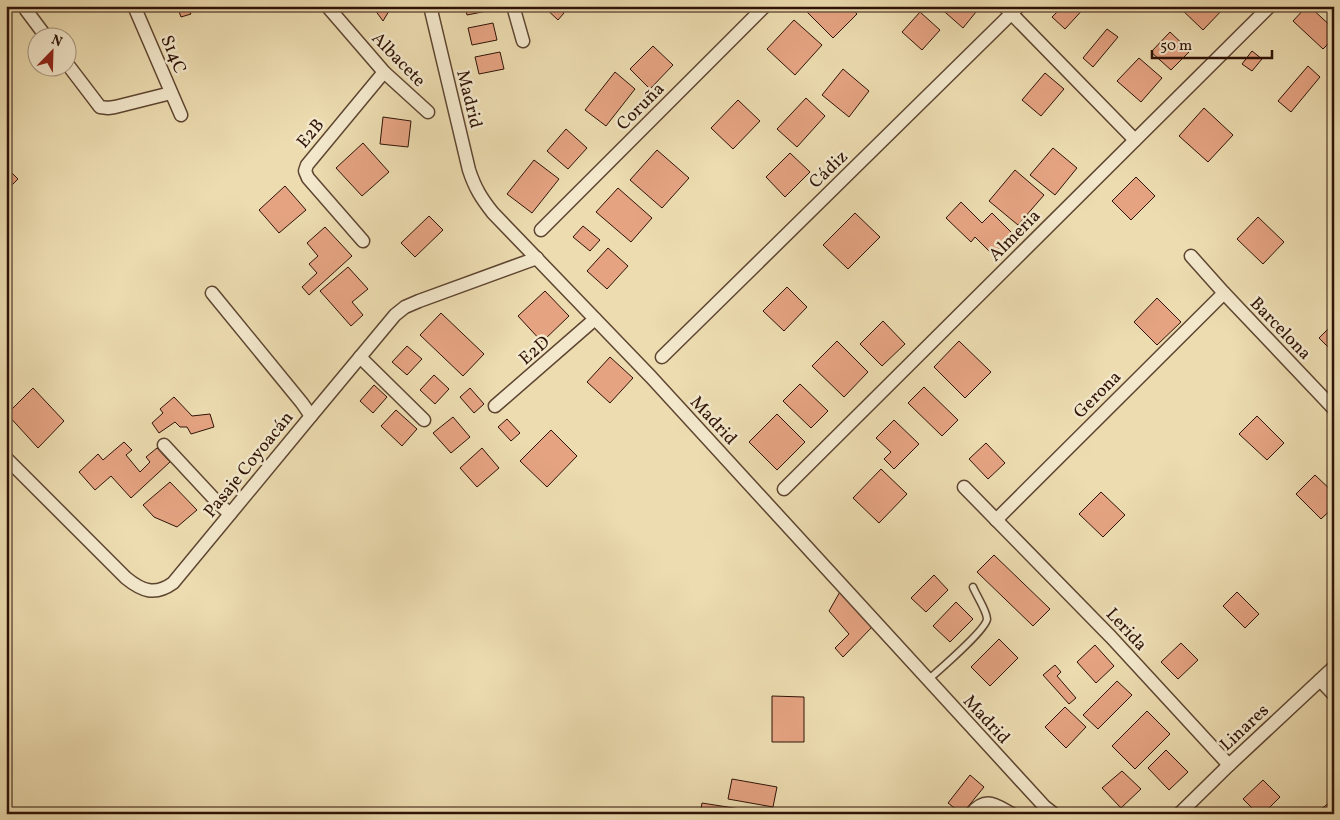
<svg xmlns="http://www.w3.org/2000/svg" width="1340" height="820" font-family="Vollkorn,serif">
<rect width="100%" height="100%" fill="#ecdcb0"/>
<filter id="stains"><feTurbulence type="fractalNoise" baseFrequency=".004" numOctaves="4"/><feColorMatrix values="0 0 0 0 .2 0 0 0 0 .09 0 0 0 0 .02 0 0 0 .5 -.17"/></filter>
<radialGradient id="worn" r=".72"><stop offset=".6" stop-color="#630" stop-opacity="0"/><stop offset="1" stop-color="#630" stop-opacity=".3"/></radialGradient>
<g fill="#e5a382" stroke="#2f1307">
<polygon points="177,6 195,6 188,9 191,14 181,17"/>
<polygon points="372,6 392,6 383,21"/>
<polygon points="465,6 491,6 492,10 467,15"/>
<polygon points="543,6 557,6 564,13 558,20"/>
<polygon points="807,6 850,6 857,14 833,38 804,9"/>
<polygon points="938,6 979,6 980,7 963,28"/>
<polygon points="1063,6 1086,6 1065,29 1052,17"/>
<polygon points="1178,6 1226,6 1203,30"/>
<polygon points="1307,6 1309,6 1334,29 1334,38 1323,49 1293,21"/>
<polygon points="920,12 940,30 922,50 902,32"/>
<polygon points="794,20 822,45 795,75 767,49"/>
<polygon points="493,23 497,40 472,45 468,28"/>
<polygon points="1107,29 1118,37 1093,67 1083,58"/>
<polygon points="1170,32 1190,51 1171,70 1151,52"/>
<polygon points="653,46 673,65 650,89 630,69"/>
<polygon points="1252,51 1262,59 1252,71 1242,64"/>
<polygon points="500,52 504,69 479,74 475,57"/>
<polygon points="1139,58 1162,78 1141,102 1117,81"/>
<polygon points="1308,66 1320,77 1291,112 1278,101"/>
<polygon points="843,69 869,91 849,117 822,95"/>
<polygon points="615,72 635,89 606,126 585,110"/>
<polygon points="1045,73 1064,89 1041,116 1022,100"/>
<polygon points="806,98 825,116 797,147 777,129"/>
<polygon points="738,100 760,121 733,149 711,128"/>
<polygon points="1204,108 1233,135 1208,162 1179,136"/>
<polygon points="383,117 411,121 408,147 380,144"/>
<polygon points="566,129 587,148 568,169 547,151"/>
<polygon points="363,143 389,172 362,196 336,168"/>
<polygon points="1053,148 1077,168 1055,195 1030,175"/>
<polygon points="657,150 689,178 662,208 630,180"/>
<polygon points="790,153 810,172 785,197 766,177"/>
<polygon points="534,160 559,179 532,213 507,194"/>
<polygon points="6,167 18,179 6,191"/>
<polygon points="1015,170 1044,195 1018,225 989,201"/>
<polygon points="1136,177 1155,196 1131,220 1112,201"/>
<polygon points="285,186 306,210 279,233 259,210"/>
<polygon points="618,188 652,218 631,242 596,212"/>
<polygon points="961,202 982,223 992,213 1013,234 993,255 975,237 971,242 946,218"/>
<polygon points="855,213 880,237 848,269 823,245"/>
<polygon points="429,216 443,230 415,257 401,243"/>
<polygon points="1258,217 1284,242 1263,264 1237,239"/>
<polygon points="583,226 600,240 590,251 573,237"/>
<polygon points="325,227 352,256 309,295 302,287 317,273 309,264 318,256 307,243"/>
<polygon points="608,248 628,266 607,289 587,271"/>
<polygon points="348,267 368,289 352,302 363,315 351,326 320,291"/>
<polygon points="787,287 807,307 784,331 763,311"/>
<polygon points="545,291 569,316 542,342 518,316"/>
<polygon points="1157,298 1181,322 1157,345 1134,322"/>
<polygon points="441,313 484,354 463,376 420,335"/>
<polygon points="883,321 905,344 882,366 860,344"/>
<polygon points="1334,323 1334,353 1319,338"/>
<polygon points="837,341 868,372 844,397 812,366"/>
<polygon points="959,341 991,372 965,398 934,367"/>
<polygon points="407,346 422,359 407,375 392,362"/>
<polygon points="610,357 633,378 610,403 587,382"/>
<polygon points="434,375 449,389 435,404 420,390"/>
<polygon points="800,384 828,411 811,428 783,401"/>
<polygon points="374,385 387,397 373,413 360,401"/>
<polygon points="924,387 958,420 942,436 908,403"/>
<polygon points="33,388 64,421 38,448 7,414"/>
<polygon points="470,388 484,404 474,413 460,397"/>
<polygon points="174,397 192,416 210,414 214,427 191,434 187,427 180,427 175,422 159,433 152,423 163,413 160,409"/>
<polygon points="396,410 417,429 402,446 381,426"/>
<polygon points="777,414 805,442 777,470 749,442"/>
<polygon points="1257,416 1284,443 1267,460 1239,434"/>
<polygon points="453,417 470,437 451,453 433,433"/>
<polygon points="507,419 520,433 511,441 498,427"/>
<polygon points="894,420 919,444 894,469 884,459 891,452 876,438"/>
<polygon points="551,430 577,456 547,487 520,461"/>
<polygon points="124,442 132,450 126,455 140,472 150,462 146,457 157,448 170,462 131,498 111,476 95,490 79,472 98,454 103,460"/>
<polygon points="986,443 1005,463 988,479 969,459"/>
<polygon points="482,448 499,468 477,487 460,468"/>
<polygon points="881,469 907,494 879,523 853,498"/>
<polygon points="1315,475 1334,493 1334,507 1321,519 1296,494"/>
<polygon points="170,482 197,510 177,527 154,517 143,505"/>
<polygon points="1101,492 1125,515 1103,537 1079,514"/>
<polygon points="994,555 1050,609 1033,626 977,572"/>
<polygon points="934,575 948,590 926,612 911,598"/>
<polygon points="841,590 874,625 843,657 835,648 849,634 829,611"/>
<polygon points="1237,592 1259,614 1245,628 1223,606"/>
<polygon points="956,602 973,619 950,642 933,626"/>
<polygon points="999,639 1018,658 990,686 971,667"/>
<polygon points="1181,643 1198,660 1178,679 1161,662"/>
<polygon points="1095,645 1114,666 1096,683 1077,662"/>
<polygon points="1055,665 1061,672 1057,676 1076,698 1069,704 1043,675"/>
<polygon points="1117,681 1132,695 1098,729 1083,715"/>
<polygon points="772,696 804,697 804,742 772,742"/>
<polygon points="1065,707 1086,727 1066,748 1045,727"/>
<polygon points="1147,711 1170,734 1135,769 1112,746"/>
<polygon points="1166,750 1188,772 1169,790 1148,768"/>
<polygon points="1122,771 1141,789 1121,808 1102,788"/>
<polygon points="970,775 984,787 962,814 948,803"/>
<polygon points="732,779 777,787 773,807 728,799"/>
<polygon points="1263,780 1280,797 1263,814 1258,814 1243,799"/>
<polygon points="1330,802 1334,807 1334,814 1315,814"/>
<polygon points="702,803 772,814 700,814"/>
</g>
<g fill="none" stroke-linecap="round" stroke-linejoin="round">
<defs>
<path id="lane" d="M928,680C938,671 986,630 987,619C987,611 976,595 973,587"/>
<g id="street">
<polyline points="134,6 181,115"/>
<polyline points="327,6 384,72 428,112"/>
<path d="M430,6L469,170C475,188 481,198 493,213L651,377L1045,807L1054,814"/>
<polyline points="513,6 523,41"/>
<polyline points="1004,6 1135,140"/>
<polyline points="26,10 47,38"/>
<polyline points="68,65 100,107 108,108 115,107 171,93"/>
<polyline points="541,230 765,6"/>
<polyline points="363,241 308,178 305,171 307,165 384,72"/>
<polyline points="1191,256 1224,293 1334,409"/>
<polyline points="212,293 302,403 311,416"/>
<polyline points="360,357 424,420"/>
<polyline points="662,357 1019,6"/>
<polyline points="495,406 595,319"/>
<polyline points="164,445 218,503 230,514"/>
<path d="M6,458L126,578C142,591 155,596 173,583L311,416L395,315L405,307L419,301L537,258"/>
<polyline points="964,487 1111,637 1229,765"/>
<polyline points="784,489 1270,6"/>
<polyline points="996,520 1224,293"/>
<polyline points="1320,680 1334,695"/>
<path d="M971,814C986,796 995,805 1012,814"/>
<polyline points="1179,814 1229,765 1334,667"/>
</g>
</defs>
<use href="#lane" stroke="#5e4531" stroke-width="9"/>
<use href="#street" stroke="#5e4531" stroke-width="15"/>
<use href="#lane" stroke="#f3e8cc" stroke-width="6"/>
<use href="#street" stroke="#f3e8cc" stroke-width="12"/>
</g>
<g text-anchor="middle" stroke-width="5" stroke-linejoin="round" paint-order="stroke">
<g font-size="18" fill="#2f1307" stroke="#f3e8cc">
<text transform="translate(174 54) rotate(67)" y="6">S14C</text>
<text transform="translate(399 59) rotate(46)" y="6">Albacete</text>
<text transform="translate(470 99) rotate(76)" y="6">Madrid</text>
<text transform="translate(640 106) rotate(-45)" y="6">Coruña</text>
<text transform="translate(310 133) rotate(-50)" y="6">E2B</text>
<text transform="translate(828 169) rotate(-44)" y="6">Cádiz</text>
<text transform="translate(1014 235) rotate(-45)" y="6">Almeria</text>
<text transform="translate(1281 328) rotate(46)" y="6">Barcelona</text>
<text transform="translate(534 350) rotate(-41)" y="6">E2D</text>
<text transform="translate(1097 394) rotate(-45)" y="6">Gerona</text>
<text transform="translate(714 420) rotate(47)" y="6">Madrid</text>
<text transform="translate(248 464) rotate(-51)" y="6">Pasaje Coyoacán</text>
<text transform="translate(1127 629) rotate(47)" y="6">Lerida</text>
<text transform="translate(987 719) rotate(47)" y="6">Madrid</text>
<text transform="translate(1244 727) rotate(-43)" y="6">Linares</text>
</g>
</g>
<rect width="1340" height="820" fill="none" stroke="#ecdcb0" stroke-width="25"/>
<rect x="8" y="8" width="1325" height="805" fill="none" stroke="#2f1307" stroke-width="2.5"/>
<rect x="12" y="12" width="1315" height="795" fill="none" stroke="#2f1307"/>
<g transform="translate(52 52) rotate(23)"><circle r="24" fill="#f3e8cc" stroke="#a5937d"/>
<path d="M0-4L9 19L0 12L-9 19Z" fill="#8f2418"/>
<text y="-8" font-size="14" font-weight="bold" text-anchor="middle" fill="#2f1307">N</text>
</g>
<path d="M1152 50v8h120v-8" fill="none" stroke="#2f1307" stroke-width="2.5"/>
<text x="1160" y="50" font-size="15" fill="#2f1307" stroke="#f3e8cc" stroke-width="4" paint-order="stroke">50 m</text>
<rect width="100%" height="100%" filter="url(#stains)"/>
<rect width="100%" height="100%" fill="url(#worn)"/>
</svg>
